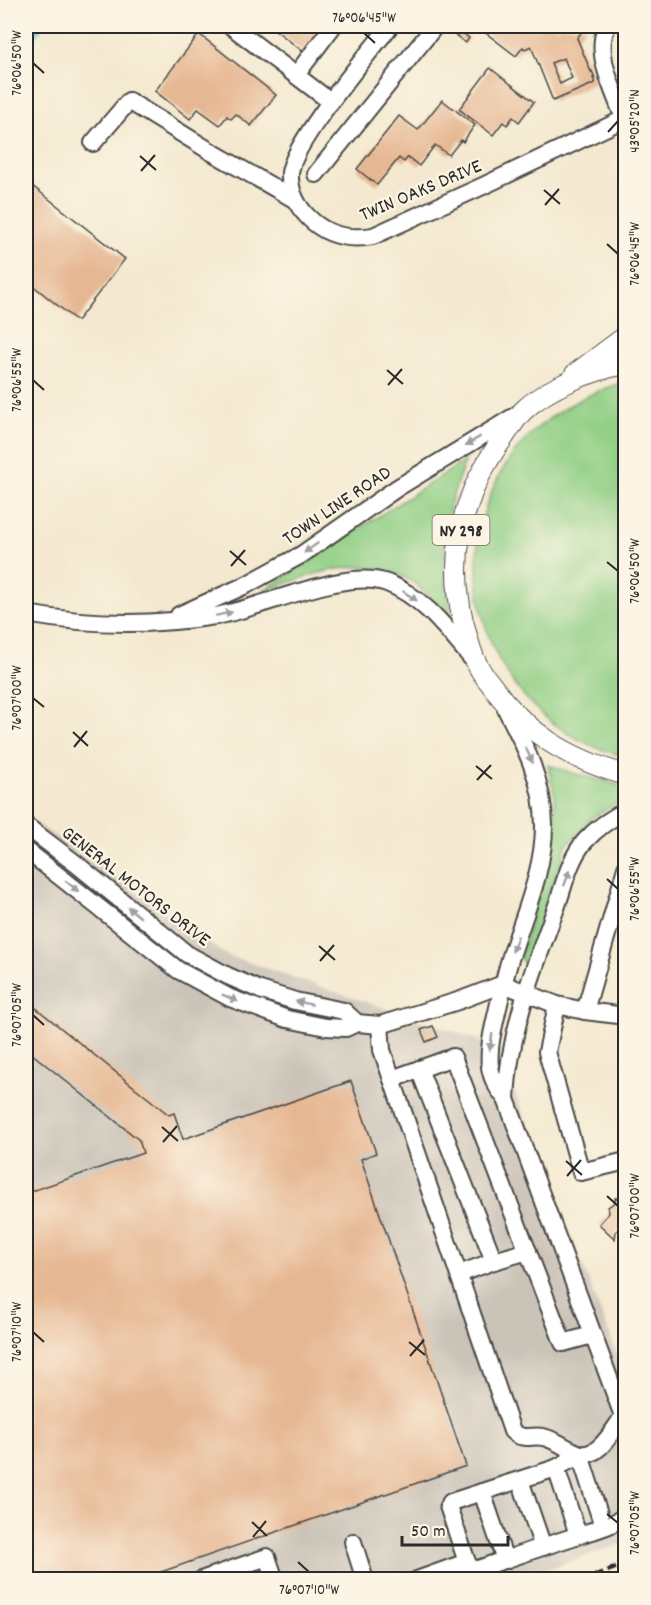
<svg xmlns="http://www.w3.org/2000/svg" width="651" height="1605" font-family="Dekko,sans-serif">
<rect width="100%" height="100%" fill="#fcf5e5"/>
<filter id="ink" filterUnits="userSpaceOnUse"><feTurbulence type="fractalNoise" baseFrequency=".0167" numOctaves="2"/><feDisplacementMap in="SourceGraphic" scale="12" xChannelSelector="R" yChannelSelector="G"/><feConvolveMatrix kernelMatrix="1 2 1 2 8 2 1 2 1" color-interpolation-filters="sRGB"/></filter>
<filter id="wash" filterUnits="userSpaceOnUse"><feTurbulence type="fractalNoise" baseFrequency=".008" numOctaves="4" result="noise"/><feDisplacementMap in="SourceGraphic" scale="24" xChannelSelector="R" yChannelSelector="G"/><feGaussianBlur stdDeviation="1.35" result="paint"/><feColorMatrix in="noise" values="0 0 0 0 0 0 0 0 0 0 0 0 0 0 0 0 0 1.4 0 .05"/><feComposite in="paint" operator="in"/></filter>
<g filter="url(#wash)">
<rect width="100%" height="100%" fill="#f4e9d0"/>
<polygon fill="#cac3b8" points="26,816 226,955 497,1046 625,1374 625,1543 519,1579 26,1579"/>
<g fill="#91cf85" stroke="#5e7d58" stroke-width="1.5">
<path d="M625,382H626L625,756C584,748 545,723 519,690C457,613 462,490 541,425C567,404 594,391 625,382Z"/>
<path d="M466,460C441,517 440,557 452,618C436,609 427,591 411,581C364,552 315,574 268,590H264Z"/>
<polygon points="548,765 576,774 625,786 625,798 593,817 566,846 528,959 523,962 520,958 555,837 555,797"/>
</g>
<g fill="none" stroke-linecap="round" stroke-linejoin="round">
<polyline stroke="#59bed7" stroke-width="4.5" points="26,45 42,26"/>
</g>
<g id="blocks">
<g fill="#e6b793" fill-rule="evenodd">
<polygon points="270,26 326,26 305,53"/>
<path d="M485,26H531L536,29L546,26H556L557,29L560,26H586L577,38L591,72L592,71L595,78H593L595,83L553,101L531,46L525,49L523,47L516,56L482,30ZM564,58L572,78L560,84L551,63Z"/>
<polygon points="454,27 469,38 466,43 451,32"/>
<polygon points="199,34 276,95 251,126 236,114 231,119 227,116 220,125 198,109 190,119 155,91"/>
<polygon points="490,68 534,102 519,122 513,117 507,125 503,122 493,135 459,109"/>
<polygon points="442,100 475,125 463,142 461,140 449,155 435,145 419,166 408,157 404,162 399,158 377,185 357,169 399,116 418,130"/>
<polygon points="26,181 125,259 77,321 26,280"/>
<polygon points="26,1000 169,1115 174,1113 183,1139 351,1081 376,1153 361,1159 466,1466 138,1580 26,1580 26,1193 143,1153 139,1140 26,1049"/>
<polygon points="433,1026 438,1037 426,1042 421,1030"/>
<polygon points="615,1198 626,1199 626,1225 616,1231 615,1239 599,1224 609,1213 608,1207 615,1202"/>
</g>
</g>
</g>
<g filter="url(#ink)">
<use href="#blocks" fill-opacity="0" stroke="#494844" stroke-width="1.5"/>
<g fill="none" stroke-linecap="round" stroke-linejoin="round">
<defs>
<g id="minor">
<polyline points="231,26 331,102"/>
<path d="M390,26C368,54 293,142 290,173C289,192 297,206 309,218C327,236 349,240 373,236L485,185L626,118"/>
<path d="M607,26C593,54 615,92 624,119"/>
<polyline points="296,75 333,26"/>
<polyline points="93,143 129,101 210,151 294,199"/>
<polyline points="316,174 435,26"/>
<path d="M26,614C88,625 152,626 215,616C261,609 346,567 387,583C424,597 449,632 474,661"/>
<polyline points="179,615 246,585 301,555 397,488 518,414"/>
<path d="M506,709C525,746 544,783 544,826C544,868 526,910 513,950C506,970 502,991 497,1012C493,1030 488,1048 490,1067C492,1080 498,1089 506,1099L626,1424"/>
<polyline points="26,826 75,863 187,954 228,976 260,990 295,1001 344,1011 357,1023"/>
<polyline points="26,850 178,970 230,998 287,1019 326,1027 346,1028 357,1023 380,1025 458,1001 503,984 557,1005 585,1011 626,868"/>
<polyline points="557,1005 547,1052 581,1172 626,1161"/>
<polyline points="585,1011 626,1016"/>
<path d="M380,1025L382,1050L512,1431C522,1441 531,1435 543,1437C557,1440 566,1449 578,1453C597,1461 613,1430 623,1417"/>
<polyline points="419,1069 494,1261 528,1251"/>
<polyline points="392,1079 453,1057 563,1343 592,1335"/>
<path d="M506,1099C509,1033 533,970 556,908C564,886 569,859 585,841C596,829 611,818 626,811"/>
<polyline points="459,1274 494,1261"/>
<polyline points="556,1468 580,1455 603,1526"/>
<polyline points="520,1480 543,1547"/>
<polyline points="482,1492 505,1560"/>
<path d="M578,1535L556,1468L451,1502L448,1506L468,1565L474,1570L478,1569C510,1558 541,1547 573,1537C590,1531 612,1527 626,1515"/>
<polyline points="353,1542 365,1580"/>
<polyline points="201,1580 267,1557 275,1580"/>
<polyline points="417,1580 467,1562"/>
</g>
<g id="major">
<path d="M626,364C593,370 547,387 523,411C516,418 510,428 504,437C463,492 447,552 463,621C467,635 470,651 477,664C480,671 485,677 490,683C524,732 568,759 626,775"/>
<polyline points="575,374 626,336"/>
</g>
</defs>
<use href="#minor" stroke="#494844" stroke-width="20"/>
<use href="#major" stroke="#494844" stroke-width="22"/>
<use href="#minor" stroke="#fff" stroke-width="16"/>
<use href="#major" stroke="#fff" stroke-width="20"/>
<polyline stroke="#2b2b2b" stroke-width="4.5" stroke-dasharray="9 4.5" stroke-linecap="butt" points="582,1580 626,1564"/>
</g>
<defs><path id="oneway-solid" d="M-6-.8H1V-3.2L6.5 0L1 3.2V.8H-6Z" transform="scale(1.5)"/></defs>
<g fill="#a0a0a0">
<use href="#oneway-solid" transform="translate(473 441) rotate(149)"/>
<use href="#oneway-solid" transform="translate(311 548) rotate(145)"/>
<use href="#oneway-solid" transform="translate(410 596) rotate(34)"/>
<use href="#oneway-solid" transform="translate(224 614) rotate(-12)"/>
<use href="#oneway-solid" transform="translate(529 755) rotate(66)"/>
<use href="#oneway-solid" transform="translate(567 878) rotate(-70)"/>
<use href="#oneway-solid" transform="translate(72 886) rotate(39)"/>
<use href="#oneway-solid" transform="translate(134 912) rotate(-140)"/>
<use href="#oneway-solid" transform="translate(515 944) rotate(109)"/>
<use href="#oneway-solid" transform="translate(230 998) rotate(24)"/>
<use href="#oneway-solid" transform="translate(304 1003) rotate(-168)"/>
<use href="#oneway-solid" transform="translate(491 1042) rotate(99)"/>
</g>
</g>
<path fill="none" stroke="#2b2b2b" stroke-width="2" d="M364,33L375,43M33,63L44,73M608,132L618,121M140,156L156,170M141,171L155,155M544,190L560,204M545,205L559,189M607,244L618,254M387,370L403,384M33,380L44,390M388,385L402,369M230,551L246,565M607,562L618,571M231,566L245,550M33,698L44,707M73,732L88,746M74,747L87,731M476,766L492,779M477,780L491,765M607,879L618,889M319,946L335,960M320,961L334,945M33,1015L44,1025M162,1127L178,1141M163,1142L177,1126M566,1161L582,1175M567,1176L581,1160M607,1196L618,1206M33,1332L44,1342M409,1342L425,1355M410,1356L424,1340M607,1514L618,1523M252,1522L267,1536M253,1537L266,1521M298,1562L309,1572"/>
<g text-anchor="middle" stroke-width="4.5" stroke-linejoin="round" paint-order="stroke">
<rect fill="#fcf5e5" stroke="#6a6863" stroke-width="1.5" x="432.5" y="515" width="57" height="30" rx="4.5"/>
<g font-size="18" font-weight="bold" fill="#2b2b2b">
<text x="461" y="536">NY 298</text>
</g>
<g font-size="20" fill="#2b2b2b" stroke="#fcf5e5">
<text transform="translate(420 189) rotate(-23)" y="7">TWIN OAKS DRIVE</text>
<text transform="translate(336 504) rotate(-34)" y="7">TOWN LINE ROAD</text>
<text transform="translate(137 885) rotate(38)" y="7">GENERAL MOTORS DRIVE</text>
</g>
</g>
<rect width="651" height="1605" fill="none" stroke="#fcf5e5" stroke-width="66"/>
<path d="M402 1536v9h106v-9" fill="none" stroke="#2b2b2b" stroke-width="3"/>
<text x="411" y="1536" font-size="18" fill="#2b2b2b" stroke="#fcf5e5" stroke-width="4.5" paint-order="stroke">50 m</text>
<rect x="33" y="33" width="585" height="1539" fill="none" stroke="#2b2b2b" stroke-width="2"/>
<g font-size="15" text-anchor="middle" fill="#2b2b2b">
<text x="364" y="22">76°06'45"W</text>
<text transform="translate(16 63) rotate(-90)" y="5">76°06'50"W</text>
<text transform="translate(634 121) rotate(-90)" y="5">43°05'20"N</text>
<text transform="translate(634 254) rotate(-90)" y="5">76°06'45"W</text>
<text transform="translate(16 380) rotate(-90)" y="5">76°06'55"W</text>
<text transform="translate(634 571) rotate(-90)" y="5">76°06'50"W</text>
<text transform="translate(16 698) rotate(-90)" y="5">76°07'00"W</text>
<text transform="translate(634 889) rotate(-90)" y="5">76°06'55"W</text>
<text transform="translate(16 1015) rotate(-90)" y="5">76°07'05"W</text>
<text transform="translate(634 1206) rotate(-90)" y="5">76°07'00"W</text>
<text transform="translate(16 1332) rotate(-90)" y="5">76°07'10"W</text>
<text transform="translate(634 1523) rotate(-90)" y="5">76°07'05"W</text>
<text x="309" y="1594">76°07'10"W</text>
</g>
</svg>
